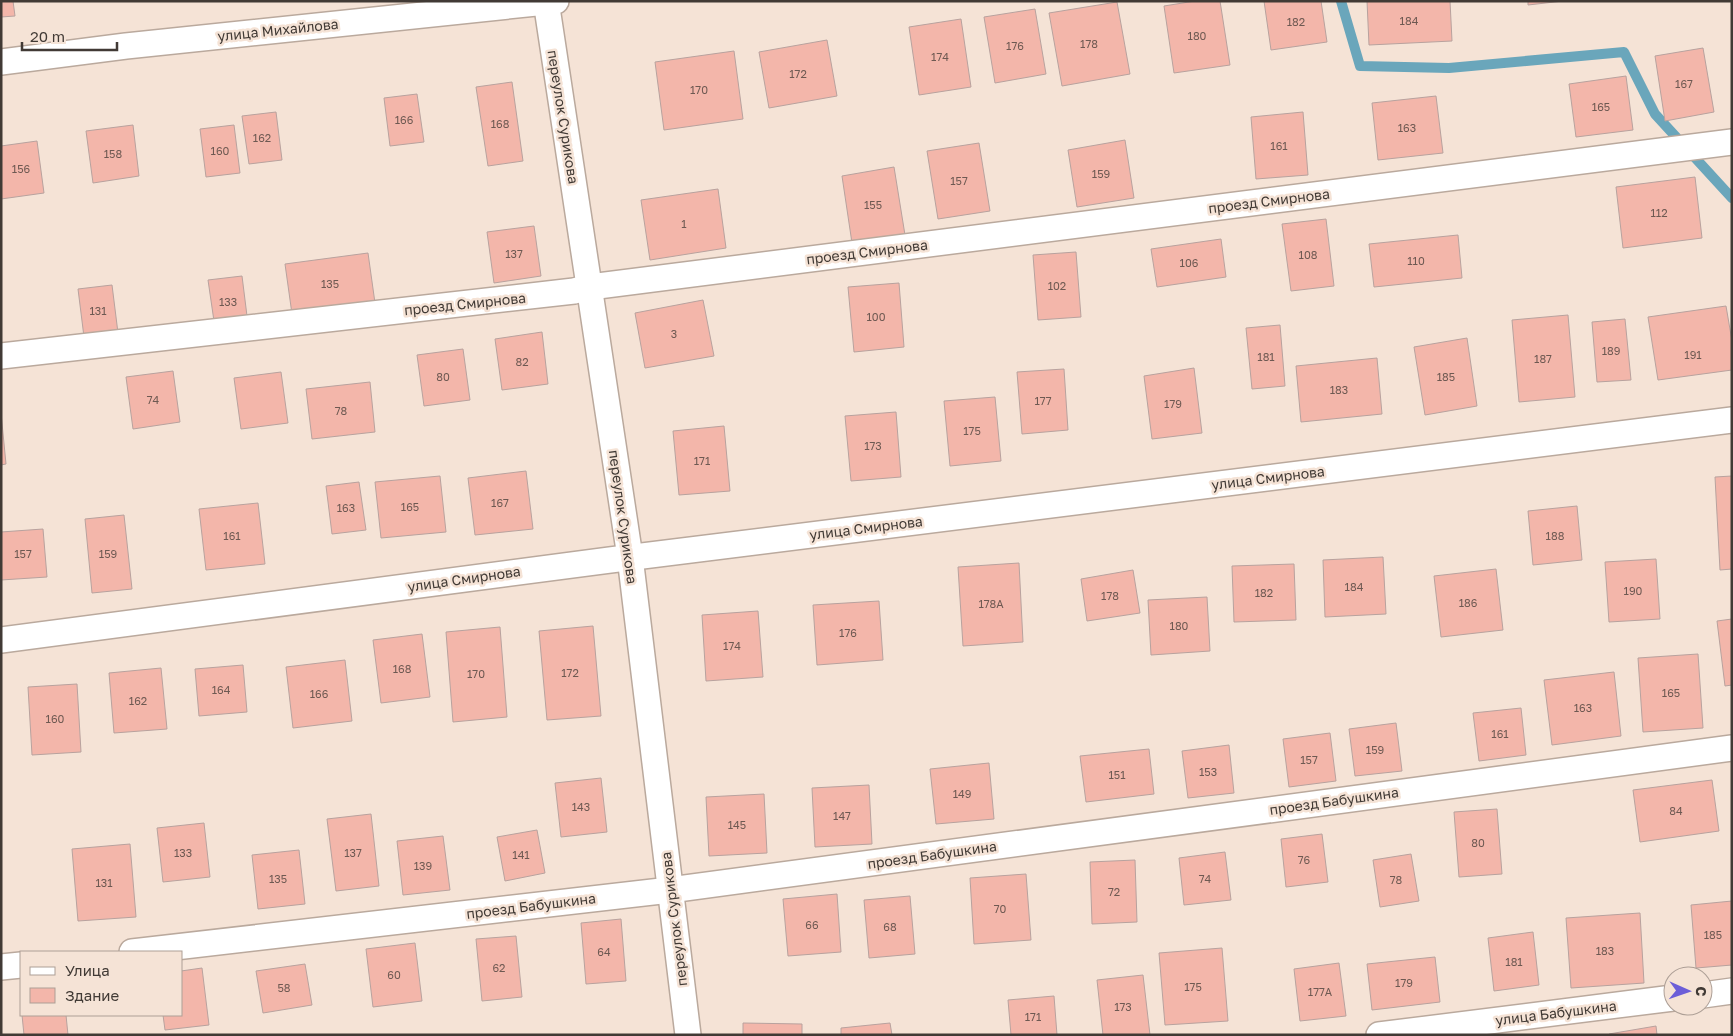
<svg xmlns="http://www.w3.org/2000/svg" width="1733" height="1036" font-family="'Golos Text',sans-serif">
<rect width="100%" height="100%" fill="#f5e3d6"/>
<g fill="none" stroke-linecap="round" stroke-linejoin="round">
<polyline stroke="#6aa6bb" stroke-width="10" points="1341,1 1360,66 1449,68 1624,52 1655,114 1732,198"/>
</g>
<g fill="#f3b6aa" stroke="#b8a29e">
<polygon points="1,1 13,1 15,16 1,17"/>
<polygon points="1195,1 1220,1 1230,65 1174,73 1164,6"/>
<polygon points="1264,1 1321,1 1327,42 1271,50"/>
<polygon points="1367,1 1450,1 1452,41 1369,45"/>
<polygon points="1528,1 1563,1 1528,5"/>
<polygon points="1117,2 1130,74 1062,86 1049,13"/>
<polygon points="1035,9 1046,74 995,83 984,17"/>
<polygon points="961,19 971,87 919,95 909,27"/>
<polygon points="827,40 837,96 769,108 759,52"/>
<polygon points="1703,48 1714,112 1665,121 1655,56"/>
<polygon points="734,51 743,119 664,130 655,62"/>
<polygon points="1626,76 1633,130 1576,137 1569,84"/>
<polygon points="512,82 523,161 488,166 476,87"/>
<polygon points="417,94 424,142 390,146 384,98"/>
<polygon points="1436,96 1443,153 1378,160 1372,103"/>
<polygon points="276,112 282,160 249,164 242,116"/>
<polygon points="1303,112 1308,175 1256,179 1251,117"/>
<polygon points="133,125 139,176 93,183 86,131"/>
<polygon points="234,125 240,173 206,177 200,129"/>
<polygon points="1125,140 1134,198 1077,207 1068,150"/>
<polygon points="37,141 44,193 1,199 1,146"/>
<polygon points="979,143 990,211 938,219 927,151"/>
<polygon points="894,167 905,235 852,243 842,176"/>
<polygon points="1695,177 1702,238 1623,248 1616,187"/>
<polygon points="718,189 726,248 650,260 641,200"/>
<polygon points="1326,219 1334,286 1291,291 1282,224"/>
<polygon points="534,226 541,276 494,283 487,232"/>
<polygon points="1458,235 1462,278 1374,287 1369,244"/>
<polygon points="1221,239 1226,277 1157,287 1151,249"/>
<polygon points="1076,252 1081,317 1038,320 1033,255"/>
<polygon points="368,253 375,303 292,314 285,264"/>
<polygon points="242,276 248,324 215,328 208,280"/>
<polygon points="899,283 904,347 854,352 848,287"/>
<polygon points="112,285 118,333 84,337 78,289"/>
<polygon points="703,300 714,356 645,368 635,313"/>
<polygon points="1726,306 1732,341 1732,370 1658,380 1648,317"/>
<polygon points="1568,315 1575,397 1519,402 1512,320"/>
<polygon points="1625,319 1631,380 1597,382 1592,322"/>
<polygon points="1280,325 1285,386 1252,389 1246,328"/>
<polygon points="542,332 548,384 502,390 495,339"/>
<polygon points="1467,338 1477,406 1425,415 1414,347"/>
<polygon points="463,349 470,400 424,406 417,355"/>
<polygon points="1377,358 1382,414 1301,422 1296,366"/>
<polygon points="1194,368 1202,433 1152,439 1144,376"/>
<polygon points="1064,369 1068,430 1022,434 1017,372"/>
<polygon points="173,371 180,422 133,429 126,377"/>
<polygon points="281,372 288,423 241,429 234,378"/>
<polygon points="370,382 375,432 312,439 306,389"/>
<polygon points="995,397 1001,461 950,466 944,401"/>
<polygon points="896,412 901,477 851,481 845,416"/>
<polygon points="1,413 6,464 1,465"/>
<polygon points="724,426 730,491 679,495 673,431"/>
<polygon points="526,471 533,529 475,535 468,478"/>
<polygon points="440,476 446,532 381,538 375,482"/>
<polygon points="1732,476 1732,569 1720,570 1715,477"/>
<polygon points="359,482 366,530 332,534 326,486"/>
<polygon points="258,503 265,564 206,570 199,509"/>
<polygon points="1577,506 1582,560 1533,565 1528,511"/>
<polygon points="124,515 132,589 92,593 85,519"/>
<polygon points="43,529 47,577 1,580 1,532"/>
<polygon points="1383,557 1386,614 1325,617 1323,560"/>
<polygon points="1656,559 1660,619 1609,622 1605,562"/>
<polygon points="1019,563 1023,642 963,646 958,567"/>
<polygon points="1294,564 1296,620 1234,622 1232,566"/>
<polygon points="1496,569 1503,630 1441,637 1434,576"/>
<polygon points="1133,570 1140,613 1087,621 1081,579"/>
<polygon points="1207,597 1210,651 1151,655 1148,600"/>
<polygon points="879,601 883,660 817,665 813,605"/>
<polygon points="758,611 763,677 706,681 702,615"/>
<polygon points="1732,619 1732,685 1725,686 1717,621"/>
<polygon points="593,626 601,716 547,720 539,631"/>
<polygon points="500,627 507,717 453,722 446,632"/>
<polygon points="422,634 430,697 381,703 373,640"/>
<polygon points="1698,654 1703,728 1643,732 1638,658"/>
<polygon points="345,660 352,721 293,728 286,667"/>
<polygon points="243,665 247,712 199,716 195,669"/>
<polygon points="161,668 167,729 114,733 109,673"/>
<polygon points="1614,672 1621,736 1552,745 1544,680"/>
<polygon points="77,684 81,752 32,755 28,687"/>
<polygon points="1521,708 1526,755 1479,761 1473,713"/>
<polygon points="1396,723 1402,771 1355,776 1349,729"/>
<polygon points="1330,733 1336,781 1289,787 1283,739"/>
<polygon points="1229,745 1234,793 1188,798 1182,751"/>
<polygon points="1149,749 1154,794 1086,802 1080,756"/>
<polygon points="989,763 994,819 936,824 930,769"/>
<polygon points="601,778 607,832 561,837 555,783"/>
<polygon points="1712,780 1719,831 1640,842 1633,790"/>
<polygon points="869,785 872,844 815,847 812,788"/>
<polygon points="764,794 767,853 709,856 706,797"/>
<polygon points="1497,809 1502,874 1459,877 1454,812"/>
<polygon points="371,814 379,886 336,891 327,819"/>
<polygon points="204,823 210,877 163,882 157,828"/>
<polygon points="537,830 545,873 505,881 497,837"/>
<polygon points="1322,834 1328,882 1286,887 1281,839"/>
<polygon points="443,836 450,890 403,895 397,841"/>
<polygon points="130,844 136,917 78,921 72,849"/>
<polygon points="299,850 305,904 258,909 252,855"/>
<polygon points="1225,852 1231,900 1184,905 1179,858"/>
<polygon points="1411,854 1419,901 1380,907 1373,860"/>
<polygon points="1135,860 1137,922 1092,924 1090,862"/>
<polygon points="1026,874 1031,940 974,944 970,878"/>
<polygon points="837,894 841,952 788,956 783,899"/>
<polygon points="910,896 915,954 869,958 864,900"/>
<polygon points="1732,901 1732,965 1696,968 1691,905"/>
<polygon points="1640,913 1644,983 1571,988 1566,918"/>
<polygon points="621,919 626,981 586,984 581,923"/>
<polygon points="1533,932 1539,985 1494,991 1488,938"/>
<polygon points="516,936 522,997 482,1001 476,939"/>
<polygon points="415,943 422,1001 373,1007 366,949"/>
<polygon points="1222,948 1228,1021 1165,1025 1159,953"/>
<polygon points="1435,957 1440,1002 1372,1010 1367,964"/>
<polygon points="1339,963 1346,1016 1300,1021 1294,969"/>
<polygon points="305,964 312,1005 263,1013 256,971"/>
<polygon points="202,968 209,1025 165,1030 163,1015 181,1015 181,971"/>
<polygon points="1143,975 1150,1035 1103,1035 1097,980"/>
<polygon points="1054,996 1057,1035 1011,1035 1008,1000"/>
<polygon points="22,1015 66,1015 68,1035 24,1035"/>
<polygon points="743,1023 802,1024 802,1035 743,1035"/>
<polygon points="890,1023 892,1035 841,1035 841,1028"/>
<polygon points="1656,1026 1657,1035 1609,1035 1609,1034"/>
</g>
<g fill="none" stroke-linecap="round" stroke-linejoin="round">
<defs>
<g id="street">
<polyline points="546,1 630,557 688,1035"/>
<polyline points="1,62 126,46 556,1"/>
<polyline points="1,356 574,291 590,287 1732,142"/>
<polyline points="1,640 610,560 1732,420"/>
<polyline points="132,952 670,890 1732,748"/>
<polyline points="1,967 21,965"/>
<polyline points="1703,995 1732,991"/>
<polyline points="1379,1035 1673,998"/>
</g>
</defs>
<use href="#street" stroke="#baa99d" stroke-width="28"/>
<use href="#street" stroke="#fff" stroke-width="25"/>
</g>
<g text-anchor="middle" stroke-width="5" stroke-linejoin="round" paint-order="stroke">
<g font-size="11" fill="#6e5952">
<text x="1409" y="25">184</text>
<text x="1296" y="26">182</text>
<text x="1197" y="40">180</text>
<text x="1089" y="48">178</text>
<text x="1015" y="50">176</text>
<text x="940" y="61">174</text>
<text x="798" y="78">172</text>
<text x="1684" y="88">167</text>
<text x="699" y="94">170</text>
<text x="1601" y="111">165</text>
<text x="404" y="124">166</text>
<text x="500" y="128">168</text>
<text x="1407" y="132">163</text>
<text x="262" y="142">162</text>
<text x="1279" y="150">161</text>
<text x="220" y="155">160</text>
<text x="113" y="158">158</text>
<text x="21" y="173">156</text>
<text x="1101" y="178">159</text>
<text x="959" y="185">157</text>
<text x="873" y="209">155</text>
<text x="1659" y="217">112</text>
<text x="684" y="228">1</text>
<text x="514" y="258">137</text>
<text x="1308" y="259">108</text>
<text x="1416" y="265">110</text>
<text x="1189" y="267">106</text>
<text x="330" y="288">135</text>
<text x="1057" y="290">102</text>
<text x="228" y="306">133</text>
<text x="98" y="315">131</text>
<text x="876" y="321">100</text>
<text x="674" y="338">3</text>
<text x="1611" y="355">189</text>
<text x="1693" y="359">191</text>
<text x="1266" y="361">181</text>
<text x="1543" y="363">187</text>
<text x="522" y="366">82</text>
<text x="443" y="381">80</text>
<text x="1446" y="381">185</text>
<text x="1339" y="394">183</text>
<text x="153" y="404">74</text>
<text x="1043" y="405">177</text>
<text x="1173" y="408">179</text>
<text x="341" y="415">78</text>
<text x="972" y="435">175</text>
<text x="873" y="450">173</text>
<text x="702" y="465">171</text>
<text x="500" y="507">167</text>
<text x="410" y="511">165</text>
<text x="346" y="512">163</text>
<text x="232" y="540">161</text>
<text x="1555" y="540">188</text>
<text x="23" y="558">157</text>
<text x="108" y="558">159</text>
<text x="1354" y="591">184</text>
<text x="1633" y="595">190</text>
<text x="1264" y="597">182</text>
<text x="1110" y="600">178</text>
<text x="1468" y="607">186</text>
<text x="991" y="608">178А</text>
<text x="1179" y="630">180</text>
<text x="848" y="637">176</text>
<text x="732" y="650">174</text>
<text x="402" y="673">168</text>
<text x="570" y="677">172</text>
<text x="476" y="678">170</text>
<text x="221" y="694">164</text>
<text x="1671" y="697">165</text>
<text x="319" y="698">166</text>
<text x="138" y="705">162</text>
<text x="1583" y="712">163</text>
<text x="55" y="723">160</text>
<text x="1500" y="738">161</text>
<text x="1375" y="754">159</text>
<text x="1309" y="764">157</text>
<text x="1208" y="776">153</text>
<text x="1117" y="779">151</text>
<text x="962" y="798">149</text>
<text x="581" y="811">143</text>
<text x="1676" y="815">84</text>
<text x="842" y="820">147</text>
<text x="737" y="829">145</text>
<text x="1478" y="847">80</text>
<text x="183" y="857">133</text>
<text x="353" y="857">137</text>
<text x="521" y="859">141</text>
<text x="1304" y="864">76</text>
<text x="423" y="870">139</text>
<text x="278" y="883">135</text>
<text x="1205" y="883">74</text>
<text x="1396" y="884">78</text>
<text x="104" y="887">131</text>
<text x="1114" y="896">72</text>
<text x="1000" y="913">70</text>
<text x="812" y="929">66</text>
<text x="890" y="931">68</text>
<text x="1713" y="939">185</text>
<text x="1605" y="955">183</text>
<text x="604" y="956">64</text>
<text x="1514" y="966">181</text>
<text x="499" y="972">62</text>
<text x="394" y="979">60</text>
<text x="1404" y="987">179</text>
<text x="1193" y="991">175</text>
<text x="284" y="992">58</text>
<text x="1320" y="996">177А</text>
<text x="1123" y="1011">173</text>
<text x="1033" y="1021">171</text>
</g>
<g font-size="14" fill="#413a35" stroke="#f5e3d6">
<text transform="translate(278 30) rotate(-6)" y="5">улица Михайлова</text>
<text transform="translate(563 117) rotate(81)" y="5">переулок Сурикова</text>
<text transform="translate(1269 201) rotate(-7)" y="5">проезд Смирнова</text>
<text transform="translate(867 252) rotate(-7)" y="5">проезд Смирнова</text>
<text transform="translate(465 304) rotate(-6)" y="5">проезд Смирнова</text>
<text transform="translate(1268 478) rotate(-7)" y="5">улица Смирнова</text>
<text transform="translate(623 517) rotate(82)" y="5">переулок Сурикова</text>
<text transform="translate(866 528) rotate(-7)" y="5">улица Смирнова</text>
<text transform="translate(464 579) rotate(-8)" y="5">улица Смирнова</text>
<text transform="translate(1334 801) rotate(-8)" y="5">проезд Бабушкина</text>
<text transform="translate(932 855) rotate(-8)" y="5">проезд Бабушкина</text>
<text transform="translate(531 906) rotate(-7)" y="5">проезд Бабушкина</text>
<text transform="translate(674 919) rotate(-97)" y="5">переулок Сурикова</text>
<text transform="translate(1556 1013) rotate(-7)" y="5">улица Бабушкина</text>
</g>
</g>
<rect width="1733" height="1036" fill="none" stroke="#413a35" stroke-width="5"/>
<rect x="20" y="951" width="162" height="65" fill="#f5e3d6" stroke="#ad9f96"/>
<rect x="30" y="967" width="25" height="8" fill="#ffffff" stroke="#ad9f96"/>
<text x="65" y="976" font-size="15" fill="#413a35">Улица</text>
<rect x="30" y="988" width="25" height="15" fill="#f3b6aa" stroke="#ad9f96"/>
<text x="65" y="1001" font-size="15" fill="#413a35">Здание</text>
<g transform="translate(1688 991) rotate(92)"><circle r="24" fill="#f5e3d6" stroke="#ad9f96"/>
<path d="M0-4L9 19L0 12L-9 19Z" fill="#6c5ed8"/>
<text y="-8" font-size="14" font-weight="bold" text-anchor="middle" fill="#413a35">С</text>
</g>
<path d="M22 42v8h95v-8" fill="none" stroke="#413a35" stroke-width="2.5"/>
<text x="30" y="42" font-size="15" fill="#413a35" stroke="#f5e3d6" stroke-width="4" paint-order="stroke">20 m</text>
</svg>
